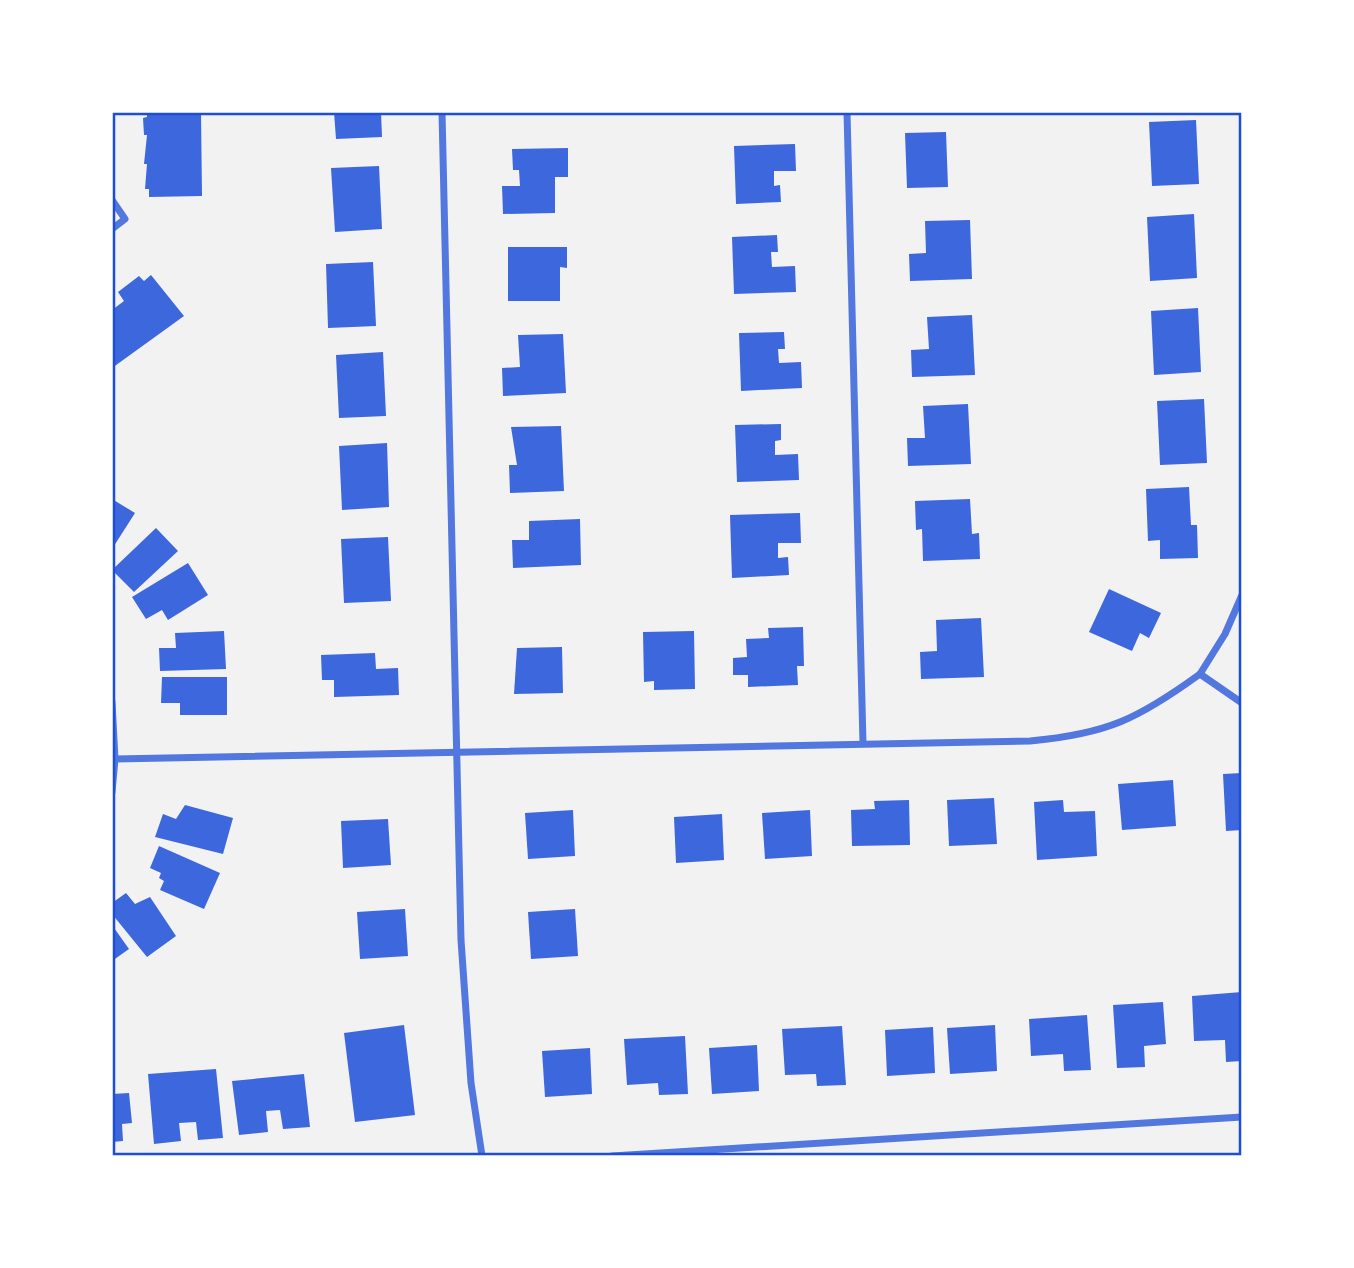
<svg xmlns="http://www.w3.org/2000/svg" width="1354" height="1268" font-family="'Open Sans',sans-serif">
<rect width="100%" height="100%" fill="#f2f2f2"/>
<g fill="#3d67dc">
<polygon points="147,112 201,112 202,196 149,197 149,189 145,189 147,164 144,164 147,135 144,135 143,118 147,117"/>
<polygon points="334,112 381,112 382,137 336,139"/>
<polygon points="1196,120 1199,184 1152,186 1149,122"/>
<polygon points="946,132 948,187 907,188 905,133"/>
<polygon points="795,144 796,171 774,171 774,186 780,185 781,202 736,204 734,146"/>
<polygon points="568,148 568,177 555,177 555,213 503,214 502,186 520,186 519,170 513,170 512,149"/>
<polygon points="379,166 382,229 335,232 331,168"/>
<polygon points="1194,214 1197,278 1150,281 1147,217"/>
<polygon points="970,220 972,279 910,281 909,254 926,253 925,221"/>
<polygon points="777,235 778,252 771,252 772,267 795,266 796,292 734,294 732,237"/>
<polygon points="508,247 567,247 567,268 560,267 560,301 508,301"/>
<polygon points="373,262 376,326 328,328 326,264"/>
<polygon points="151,275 184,316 112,368 112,310 124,301 118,292 139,276 144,281"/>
<polygon points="1198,308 1201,372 1154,375 1151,311"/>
<polygon points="972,315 975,375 912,377 911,350 929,349 927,317"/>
<polygon points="784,332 785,349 778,349 779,363 801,362 802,388 741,391 739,333"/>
<polygon points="563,334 566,393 503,396 502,368 520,367 518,335"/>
<polygon points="383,352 386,416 339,418 336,355"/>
<polygon points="1204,399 1207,463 1160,465 1157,401"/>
<polygon points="968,404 971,464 908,466 907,438 925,438 923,406"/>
<polygon points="781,424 781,440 775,441 775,455 798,454 799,480 737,482 735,425"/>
<polygon points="561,426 564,491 510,493 509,465 517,465 511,427"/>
<polygon points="387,443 389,507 342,510 339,446"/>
<polygon points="1189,487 1191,525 1197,525 1198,558 1160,559 1160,540 1148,541 1146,489"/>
<polygon points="112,499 135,513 112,549"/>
<polygon points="970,499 972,534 979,533 980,559 923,561 922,529 916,530 915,501"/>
<polygon points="800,513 801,543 778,543 778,558 788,557 789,575 732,578 730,515"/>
<polygon points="580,519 581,565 513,568 512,540 529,540 529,521"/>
<polygon points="156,528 178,551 134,592 112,570"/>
<polygon points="388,537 391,601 344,603 341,539"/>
<polygon points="188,563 208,595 168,620 162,610 146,619 132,597"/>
<polygon points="1109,589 1161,613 1149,638 1140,633 1132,651 1089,632"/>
<polygon points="981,618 984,677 921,679 920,652 937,651 936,620"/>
<polygon points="803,627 804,666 797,666 798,685 748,687 748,675 733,675 733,658 747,657 746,639 769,638 768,628"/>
<polygon points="224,631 226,669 160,671 159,648 176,648 175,633"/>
<polygon points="694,631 695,689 654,690 654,681 644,682 643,632"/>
<polygon points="562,647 563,693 514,694 517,648"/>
<polygon points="375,653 376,669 398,668 399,695 334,697 334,680 322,680 321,655"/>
<polygon points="162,677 227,677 227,715 180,715 180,703 161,703"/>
<polygon points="1242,773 1242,830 1226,831 1223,774"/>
<polygon points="1173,780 1176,826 1122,830 1118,784"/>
<polygon points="994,798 997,844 949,846 947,800"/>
<polygon points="909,800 910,845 852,846 851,810 875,809 874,801"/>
<polygon points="1063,800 1064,812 1095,811 1097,856 1037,860 1034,802"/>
<polygon points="185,805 233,818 223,854 155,837 163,814 176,819"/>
<polygon points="573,810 575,856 528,859 525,813"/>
<polygon points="810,810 812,856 765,859 762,813"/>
<polygon points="722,814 724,860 676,863 674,817"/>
<polygon points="388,819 391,865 343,868 341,821"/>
<polygon points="159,846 220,873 204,909 160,890 164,881 159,878 161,873 150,868"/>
<polygon points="126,893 135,904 150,897 176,936 147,957 112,914 112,903"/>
<polygon points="405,909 408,956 360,959 357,912"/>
<polygon points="575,909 578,956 531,959 528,912"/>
<polygon points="112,925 129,949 112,961"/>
<polygon points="1242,992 1242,1061 1226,1062 1225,1040 1194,1041 1192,996"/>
<polygon points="1163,1002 1166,1044 1144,1046 1145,1067 1117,1068 1113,1005"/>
<polygon points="1087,1015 1091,1070 1064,1071 1063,1054 1031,1056 1029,1019"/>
<polygon points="404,1025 415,1115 355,1122 344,1033"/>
<polygon points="995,1025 997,1071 950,1074 947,1028"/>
<polygon points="842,1026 846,1085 817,1086 816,1074 785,1075 782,1029"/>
<polygon points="933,1027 935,1073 887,1076 885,1030"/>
<polygon points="685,1036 688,1094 659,1095 658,1083 627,1085 624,1039"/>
<polygon points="757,1045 759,1091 712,1094 709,1048"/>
<polygon points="590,1048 592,1094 545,1097 542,1051"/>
<polygon points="216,1069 223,1138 198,1140 196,1122 179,1123 181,1141 154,1144 148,1074"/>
<polygon points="304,1074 310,1127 283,1129 280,1110 266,1111 268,1132 239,1135 232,1081"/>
<polygon points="129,1093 132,1123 122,1124 123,1141 112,1142 112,1094"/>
</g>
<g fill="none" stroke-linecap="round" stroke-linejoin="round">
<g stroke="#5277de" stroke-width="7">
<polyline points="442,112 461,940 471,1083 482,1156"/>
<polyline points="847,112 863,743"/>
<polyline points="112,200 125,219 112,229"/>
<polyline points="1200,674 1225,634 1242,595"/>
<polyline points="112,702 115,759 112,792"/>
<path d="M115,759L1030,741C1107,734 1138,719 1200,674L1242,703"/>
<polyline points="612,1156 1242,1117"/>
</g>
</g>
<rect width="1354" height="1268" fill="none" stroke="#ffffff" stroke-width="228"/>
<rect x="114" y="114" width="1126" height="1040" fill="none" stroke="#1d4ed8" stroke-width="2.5"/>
</svg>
